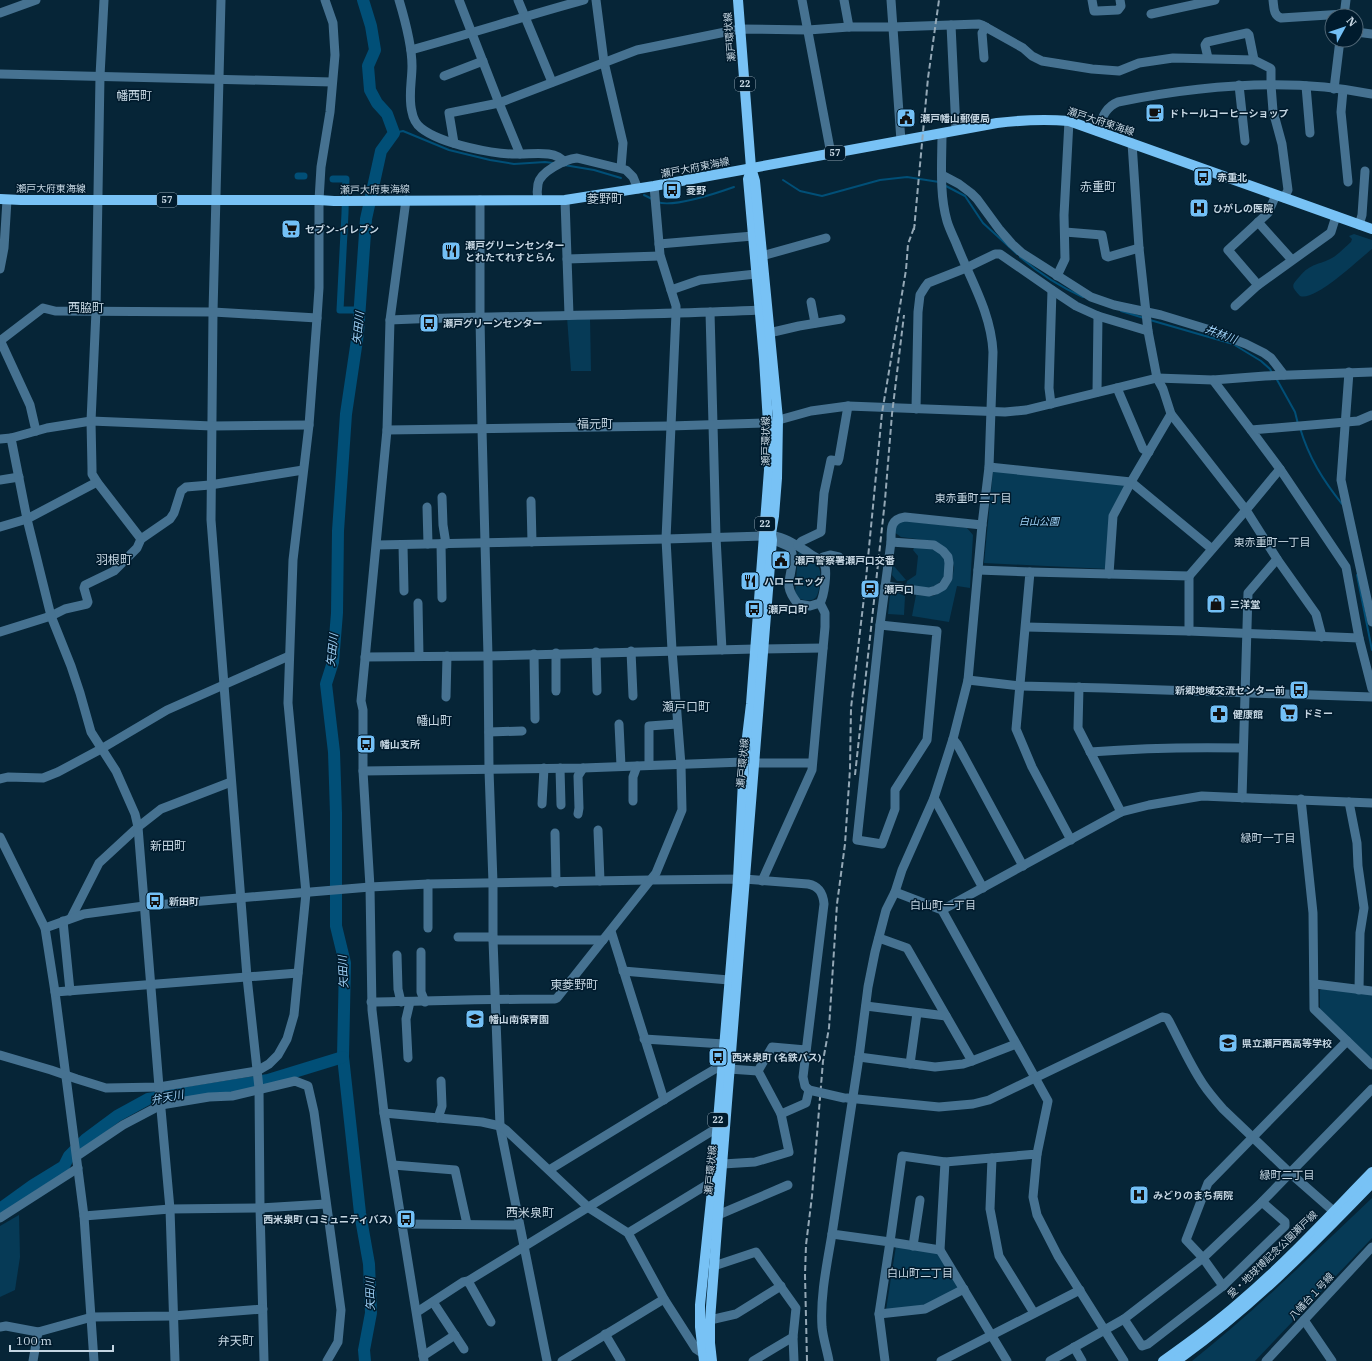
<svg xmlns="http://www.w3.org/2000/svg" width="1372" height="1361" font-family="'IBM Plex Serif','Noto Sans JP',serif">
<rect width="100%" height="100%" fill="#062537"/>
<g fill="#063a56">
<path d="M1354,234L1372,240V249C1359,259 1315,302 1300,296C1291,286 1291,286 1300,276C1311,263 1319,265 1332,258C1339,254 1345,247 1351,242L1352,239L1349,236Z"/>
<polygon points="567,317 590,317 591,371 571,371"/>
<polygon points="993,471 1126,484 1110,513 1108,569 984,563"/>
<polygon points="898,520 967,528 973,535 970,588 957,586 949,622 912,616 916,595 933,596 947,588 952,580 954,567 949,551 932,541 901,537 894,532"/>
<path d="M914,548C920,548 930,547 936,550C951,559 948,583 931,587C924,589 913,586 906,585L907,581L916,575L918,556L913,550Z"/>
<path d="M800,552C806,556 815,561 819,568C821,572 820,577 820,581C818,601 815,603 796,598L795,594L798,554Z"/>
<polygon points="893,565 906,580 903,581 897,581 892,575"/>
<polygon points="897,593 905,596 904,615 888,614 890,594"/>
<polygon points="1322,989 1372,994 1372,1059 1320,1011 1320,990"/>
<path d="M1372,1198V1238L1255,1361H1192C1255,1311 1313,1254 1372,1198Z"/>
<polygon points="19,1215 20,1257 15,1290 0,1297 0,1226"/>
<polygon points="896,1246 942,1253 963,1288 926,1306 886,1310"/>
</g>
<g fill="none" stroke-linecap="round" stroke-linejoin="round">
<g stroke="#014f77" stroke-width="2">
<polyline points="394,133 403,131 449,150 490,160 514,164 545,162 553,163"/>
<polyline points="564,165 594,170 621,178"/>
<polyline points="783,180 800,191 822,196 880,180 907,177 939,182"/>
<polyline points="944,185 965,196 983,223 1017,254"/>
<polyline points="644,195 652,199"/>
<path d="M657,202C674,208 717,193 734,187"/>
<path d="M1020,257C1039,273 1060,287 1083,297"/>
<polyline points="1121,311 1144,318"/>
<polyline points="1150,320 1233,344 1261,361 1270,369 1272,373"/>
<polyline points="1276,378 1295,412 1298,424"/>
<path d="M1300,428C1309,458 1323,480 1342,504"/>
<polyline points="1357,575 1372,650"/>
</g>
<g stroke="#014f77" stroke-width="7">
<polyline points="298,176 304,176"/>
<polyline points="333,179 346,179 345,213 340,310 360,310"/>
</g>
<g stroke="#014f77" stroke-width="12">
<polyline points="363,0 371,26 375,50 368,66 370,90 377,103 387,114 394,133 381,151 366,219 358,333 346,414 338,531 337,613 333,662 326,684 334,752 336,813 336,926 345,963 343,1057 360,1213 369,1264 371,1313 364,1350 365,1361"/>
<polyline points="0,1209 33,1185 64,1166 69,1156 86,1139 117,1116 148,1099 268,1080 343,1057"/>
</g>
<g stroke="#467291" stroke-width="9">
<polyline points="104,0 100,76 96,311 91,421 92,469 92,474 97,482 141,539"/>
<polyline points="221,0 213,312 211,520 247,977 259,1088 260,1208 264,1361"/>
<path d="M399,0C405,20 412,46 412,66C412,81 408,97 412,112C413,118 416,124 421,128C441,144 495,155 520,154"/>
<path d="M459,0L499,103L520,154C533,154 556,150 564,162"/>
<polyline points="518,0 552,82"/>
<polyline points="596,0 604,62 623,143 621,168"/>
<polyline points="802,0 831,154"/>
<polyline points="844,0 849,27"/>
<polyline points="891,0 901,141"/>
<polyline points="1092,0 1094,11 1097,11 1118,10 1121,6 1120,0"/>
<path d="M1273,0C1274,7 1273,15 1281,18L1344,14"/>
<polyline points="0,13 36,0"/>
<polyline points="1151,14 1215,0"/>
<polyline points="1344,16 1346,0"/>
<polyline points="951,25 956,130"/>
<polyline points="1356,32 1372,34"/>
<path d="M411,50C469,34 526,16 584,0"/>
<polyline points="984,58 982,33 986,27"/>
<polyline points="1208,58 1205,45 1207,42 1247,33 1249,35 1254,60"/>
<polyline points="0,74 332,82"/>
<polyline points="444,76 483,61"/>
<polyline points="1239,85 1245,141"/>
<polyline points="1306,86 1310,133"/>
<polyline points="1334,89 1340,40"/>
<polyline points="1343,90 1341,112 1348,182"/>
<path d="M1097,131C1102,119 1105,107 1118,102C1201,85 1288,77 1372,94"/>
<polyline points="454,143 449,113 499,103 637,50 740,29 808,30 849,27 893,27 979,24 982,25 1023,48 1032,56 1042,61 1092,69 1119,71 1139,63 1173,58 1254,60 1270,68 1271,69 1271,85 1273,111 1282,144 1288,190 1284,198"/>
<polyline points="1132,143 1139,248 1148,331 1157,378 1163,389 1171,414 1246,510 1189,576"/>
<polyline points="942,175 959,184 971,193 977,199 999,229 1012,244 1022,253 1091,297 1114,305 1161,315 1207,329 1246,344 1264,353 1271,358 1284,375"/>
<polyline points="406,200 390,320 387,430 361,701 363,710 363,771 370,887 372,1010 384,1113 424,1361"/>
<polyline points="480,200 480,317 482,429 488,656 489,770 493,883 493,940 500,1126 547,1361"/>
<path d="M538,200C537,195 537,189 538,184C540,172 565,159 577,158L626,170L633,177L638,189"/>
<polyline points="565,200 569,315"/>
<polyline points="1258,222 1292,260"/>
<polyline points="1359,225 1362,215 1365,171"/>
<polyline points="1065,232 1102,235 1106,256 1108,257 1139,248"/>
<polyline points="659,244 753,236"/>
<polyline points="762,256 826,238"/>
<polyline points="567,259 660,256"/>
<polyline points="0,269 4,248 7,200"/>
<polyline points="1057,276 1065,259 1064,215 1069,121"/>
<polyline points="1258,285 1228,250 1268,213 1276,195"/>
<polyline points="671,290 700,280 756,274"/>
<polyline points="811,302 815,323"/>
<polyline points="1235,306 1258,285 1329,234 1331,232 1336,216"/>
<polyline points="710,312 716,537 722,650"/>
<path d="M390,320C513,315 637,316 760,310"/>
<polyline points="769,333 799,326 841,319"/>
<polyline points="0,340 30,405 36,431"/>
<polyline points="0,341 43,308 55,311 213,312 317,318"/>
<polyline points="1349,372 1341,480 1372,622"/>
<polyline points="1213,380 1251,430"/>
<polyline points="1117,388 1143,449 1149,452"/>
<polyline points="1097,392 1098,316"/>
<polyline points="1051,404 1049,388 1052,290"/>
<polyline points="916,409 918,312 920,295 925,287 928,283 966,268 995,254 1000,254 1052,290 1076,306 1098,316 1148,331"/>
<polyline points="387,430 670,426 768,423 811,411 848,406 1005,412 1026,410 1157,378 1213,380 1265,376 1372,372"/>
<polyline points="0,439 11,438"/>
<polyline points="989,467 1131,482 1212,549"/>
<polyline points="1280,469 1346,567 1359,638"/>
<polyline points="0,480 19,477"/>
<polyline points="442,497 443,525 446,544"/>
<polyline points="531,501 532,542"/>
<polyline points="427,507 428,544"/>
<polyline points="0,527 27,519 97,482"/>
<polyline points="441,544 442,598"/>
<path d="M377,545L666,539L764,536C780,533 796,545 809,553C814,557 820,558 824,564C828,570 824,597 820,603L810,606L798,604C794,599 790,594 789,587C788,575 798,555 788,546L767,537"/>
<polyline points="403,545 404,591"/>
<polyline points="798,545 802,541 821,532 824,493 831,460 838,461 839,458 848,406"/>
<polyline points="823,557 830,555 839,557"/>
<polyline points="1277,559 1316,614 1322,637"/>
<polyline points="978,570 1030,572 1016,729 1032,767 1071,840"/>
<polyline points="1030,572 1189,576 1189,631 1359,638 1372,689"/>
<polyline points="1109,574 1113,516 1131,482 1171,414"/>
<polyline points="885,586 929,592 936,590 943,586 948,578 949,563 948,557 943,551 934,545 891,542"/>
<polyline points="418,603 419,656"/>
<polygon points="880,625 937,631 927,740 895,790 895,809 882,844 857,840"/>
<path d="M880,625L891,542C891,529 890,519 905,517L982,525"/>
<polyline points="1026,627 1189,631"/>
<polyline points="0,632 51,616 65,609 87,604 88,602 84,588 85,585 114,571 137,548 141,539 170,519 174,513 181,491 186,487 210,485 303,470"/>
<polyline points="763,649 823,648"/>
<polyline points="631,651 633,696"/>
<polyline points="596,652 597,691"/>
<polyline points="556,653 556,691"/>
<polyline points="534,654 535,719"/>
<polyline points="365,657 488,656 755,649"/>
<polyline points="968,680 1020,686 1105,688 1372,697"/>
<polyline points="1079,687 1078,728 1121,812"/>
<polyline points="446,697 447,656"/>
<polyline points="619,724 621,766"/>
<polyline points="489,732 522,731"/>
<polyline points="953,739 957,744 1023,866"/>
<path d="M1090,752C1141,748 1192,747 1243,748"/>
<polyline points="755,763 812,763"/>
<polyline points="649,765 649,726 677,724"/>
<polyline points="560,768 561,805"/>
<polyline points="363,771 583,768 744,762"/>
<polyline points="0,779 8,777 43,778 58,772 101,749 167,710 289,656"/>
<polyline points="934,798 983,888"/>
<polyline points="1242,798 1248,593 1277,559 1246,510 1280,469 1251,430 1358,421 1372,415"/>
<polyline points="1301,799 1313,913 1314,1009 1372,1065"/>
<polyline points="633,801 633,777 637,766"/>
<polyline points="1349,802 1357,843 1358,866 1364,908 1360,933 1359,990"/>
<polyline points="542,804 544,768"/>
<polyline points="578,814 579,808 578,776 583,768"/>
<polyline points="598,830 600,881"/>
<polyline points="555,833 556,883"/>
<polyline points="0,837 45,928 55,992 84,1216 94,1361"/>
<polyline points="762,881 812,770 825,627 825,613 820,603"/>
<polyline points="428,884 428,928"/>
<polyline points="895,892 942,910 1048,1101 1037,1154 945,1162 902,1156 890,1242 940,1250"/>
<polyline points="942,910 1121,812 1149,805 1202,796 1372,803"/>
<polyline points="71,918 99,863 138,827 161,809 231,782"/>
<polyline points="63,921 70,991"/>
<path d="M45,928L84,914L144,906L370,887L428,884L650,880L744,879L808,884C819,886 823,893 824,904L803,1077L805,1086L809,1090L806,1103L781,1114L758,1071L772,1047L806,1050"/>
<polyline points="611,931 664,1100"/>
<polyline points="458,937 493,937"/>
<polyline points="879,938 907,948 972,1061"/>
<polyline points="493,940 603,940"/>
<polyline points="421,952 421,992 425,1002"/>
<polyline points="397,955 398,989 401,1002"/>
<polyline points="623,971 729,980"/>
<polyline points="1315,984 1372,991"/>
<polyline points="55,992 298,973"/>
<path d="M371,1002C433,1001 494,999 555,999L557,998L656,873L682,810L681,765L672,650L666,539L676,313V306L660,255L654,186"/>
<polyline points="866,1006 946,1016"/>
<polyline points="644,1039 724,1044"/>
<polyline points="0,1055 51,1070 77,1079 106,1088 159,1087 257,1071 269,1064 278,1055 287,1039 294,1015 306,893 288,703 293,560 309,425 317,318 319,288 319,200 321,167 330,112 335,55 333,23 325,0"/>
<polyline points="859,1057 935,1067 963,1064 972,1061 1016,1044"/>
<polyline points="408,1058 406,1019 410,1002"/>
<polyline points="910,1064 917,1013"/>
<polyline points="729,1069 758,1071"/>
<path d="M847,1098L939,1107L973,1104L989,1100L1162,1017L1167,1018L1169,1021C1180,1042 1190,1065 1203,1084C1209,1093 1216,1101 1223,1109L1290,1173L1372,1089"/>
<polyline points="384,1113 482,1122 500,1126 506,1130 589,1208 628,1233 664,1299 696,1349 702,1353"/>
<polyline points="438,1118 442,1106 441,1081"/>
<polyline points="1037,1154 1033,1197 1037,1215 1058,1256 1124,1361"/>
<polyline points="77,1156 123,1125 161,1105 209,1097 232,1096 295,1081 308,1086 314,1112 341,1310 338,1342 327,1361"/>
<polyline points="992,1158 990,1209 999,1256 1034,1313"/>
<polyline points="945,1162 940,1250 1007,1361"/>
<polyline points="723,1164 755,1162 789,1152 781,1114"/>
<polyline points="393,1165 455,1170 467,1224"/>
<polyline points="549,1170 693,1082 715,1069 722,1068"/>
<polyline points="718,1215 788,1185"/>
<polyline points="84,1216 170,1209 260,1208 326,1204"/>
<polyline points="0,1218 78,1168"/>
<polyline points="402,1224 519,1225"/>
<polyline points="628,1233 713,1181"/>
<polyline points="913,1246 920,1200"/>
<polyline points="714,1266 756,1252 796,1308 793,1337 753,1361"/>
<polyline points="468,1281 491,1322"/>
<polyline points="1223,1286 1203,1258 1186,1240 1206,1188 1208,1183 1347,1041"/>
<polyline points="433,1302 464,1349"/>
<polyline points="417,1312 463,1282 468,1281 717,1128"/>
<polyline points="879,1314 925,1309 964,1289"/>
<polyline points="1124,1319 1142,1346 1148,1344 1223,1286 1285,1226 1285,1222 1262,1202"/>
<polyline points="710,1320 736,1314 781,1286"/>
<polyline points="1304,1320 1332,1361"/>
<polyline points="0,1327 6,1326 38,1332 92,1317 173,1316 263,1309"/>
<polyline points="605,1334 621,1361"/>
<polyline points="793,1337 794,1361"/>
<polyline points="1074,1347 1082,1361"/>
<polyline points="423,1356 455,1335"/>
<polyline points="33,1361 38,1332"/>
<polyline points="175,1361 170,1209 159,1087 138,827 135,814 116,771 91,732 80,693 71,666 51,616 27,519 11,438 47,428 91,421 212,426 309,425"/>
<polyline points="562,1361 664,1299"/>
<path d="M829,1361C827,1350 823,1338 822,1327C820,1296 827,1264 832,1234"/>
<path d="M885,1361L879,1314L890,1242L832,1234L859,1057L868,987L875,952L886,910L895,892L902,870L934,798L953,739L968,680L982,525L989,467L993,352C991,312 970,279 956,243C953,236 949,228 947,221C939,193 942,161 942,133"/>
<polyline points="941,1361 1080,1290"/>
<polyline points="1050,1361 1124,1319 1203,1258 1262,1202 1290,1173 1339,1216"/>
<polyline points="1266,1361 1372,1247"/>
</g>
<g stroke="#78c2f5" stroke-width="10">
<path d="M0,199L21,200H319L334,201L565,200L654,186L997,123C1022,120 1044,119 1069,121L1372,229"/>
<polyline points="704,1361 700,1327 700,1305 713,1181 738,879 744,762 751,704 769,470 768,423 764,359 748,179 749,176"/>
<polyline points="712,1361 710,1343 710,1320 718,1215 772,540 771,534 774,516 777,478 778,419 755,181 751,168 738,0"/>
<path d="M1163,1361C1190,1342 1216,1323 1240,1302C1287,1262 1329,1216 1372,1172"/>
<path d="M1176,1361C1249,1310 1311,1246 1372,1183"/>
</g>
<g stroke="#94a8b6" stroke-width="2" stroke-dasharray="6 3" stroke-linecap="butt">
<polyline points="914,230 928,78 939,0"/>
<polyline points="855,775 885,500 892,414 904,315"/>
<polyline points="807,1361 805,1275 806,1245 812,1196 823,1061 829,1028 837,904 845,844 850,769 851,708 865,589 882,413 906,270 908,244 915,225"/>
</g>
<polyline stroke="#467291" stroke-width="9" points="809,1090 844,1098"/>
</g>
<defs>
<symbol id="cafe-square" viewBox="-11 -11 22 22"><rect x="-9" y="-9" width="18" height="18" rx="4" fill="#73c0f6" stroke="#001b2d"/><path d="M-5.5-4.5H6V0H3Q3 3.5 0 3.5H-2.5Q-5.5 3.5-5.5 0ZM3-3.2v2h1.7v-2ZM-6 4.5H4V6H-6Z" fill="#111"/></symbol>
<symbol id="civic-square" viewBox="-11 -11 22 22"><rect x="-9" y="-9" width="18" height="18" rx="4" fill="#73c0f6" stroke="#001b2d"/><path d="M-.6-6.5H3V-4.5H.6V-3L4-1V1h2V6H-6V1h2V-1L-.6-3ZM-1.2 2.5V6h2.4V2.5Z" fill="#111"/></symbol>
<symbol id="bus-square" viewBox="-11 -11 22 22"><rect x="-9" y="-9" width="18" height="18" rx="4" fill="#73c0f6" stroke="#001b2d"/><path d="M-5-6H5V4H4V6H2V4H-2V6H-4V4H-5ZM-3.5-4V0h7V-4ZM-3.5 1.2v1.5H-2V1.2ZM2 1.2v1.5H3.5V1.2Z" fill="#111"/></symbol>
<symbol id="hospital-square" viewBox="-11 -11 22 22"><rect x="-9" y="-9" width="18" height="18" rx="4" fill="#73c0f6" stroke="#001b2d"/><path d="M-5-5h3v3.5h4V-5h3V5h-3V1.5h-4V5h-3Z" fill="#111"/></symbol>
<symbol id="supermarket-square" viewBox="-11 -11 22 22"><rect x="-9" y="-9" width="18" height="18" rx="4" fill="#73c0f6" stroke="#001b2d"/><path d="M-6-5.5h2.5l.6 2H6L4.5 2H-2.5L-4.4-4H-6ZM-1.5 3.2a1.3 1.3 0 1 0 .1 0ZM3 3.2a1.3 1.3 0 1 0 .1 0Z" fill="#111"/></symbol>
<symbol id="restaurant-square" viewBox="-11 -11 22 22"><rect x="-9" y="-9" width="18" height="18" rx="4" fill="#73c0f6" stroke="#001b2d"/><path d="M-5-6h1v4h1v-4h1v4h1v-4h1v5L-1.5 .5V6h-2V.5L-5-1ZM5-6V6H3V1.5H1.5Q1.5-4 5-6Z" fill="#111"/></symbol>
<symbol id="station-square" viewBox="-11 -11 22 22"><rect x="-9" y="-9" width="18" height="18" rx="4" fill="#73c0f6" stroke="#001b2d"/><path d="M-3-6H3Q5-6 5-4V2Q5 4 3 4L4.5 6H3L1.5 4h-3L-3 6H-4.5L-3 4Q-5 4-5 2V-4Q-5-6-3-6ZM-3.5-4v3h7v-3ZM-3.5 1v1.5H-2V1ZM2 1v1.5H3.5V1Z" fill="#111"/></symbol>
<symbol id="shop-square" viewBox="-11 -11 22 22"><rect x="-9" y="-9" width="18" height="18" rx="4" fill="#73c0f6" stroke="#001b2d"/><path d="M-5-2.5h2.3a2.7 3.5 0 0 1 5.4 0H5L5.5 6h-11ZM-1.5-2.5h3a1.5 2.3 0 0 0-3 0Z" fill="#111"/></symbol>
<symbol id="pharmacy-square" viewBox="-11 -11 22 22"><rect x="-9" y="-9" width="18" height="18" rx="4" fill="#73c0f6" stroke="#001b2d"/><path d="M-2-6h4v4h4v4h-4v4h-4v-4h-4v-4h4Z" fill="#111"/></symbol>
<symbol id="school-square" viewBox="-11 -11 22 22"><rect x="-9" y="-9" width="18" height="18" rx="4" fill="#73c0f6" stroke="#001b2d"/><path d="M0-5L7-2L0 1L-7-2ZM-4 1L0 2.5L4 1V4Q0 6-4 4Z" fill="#111"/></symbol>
</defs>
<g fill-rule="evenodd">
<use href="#cafe-square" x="1144" y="102" width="22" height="22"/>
<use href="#civic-square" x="895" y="107" width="22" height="22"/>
<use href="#bus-square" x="1192" y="166" width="22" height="22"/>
<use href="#bus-square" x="661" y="179" width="22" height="22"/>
<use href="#hospital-square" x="1188" y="197" width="22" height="22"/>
<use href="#supermarket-square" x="280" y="218" width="22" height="22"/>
<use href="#restaurant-square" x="440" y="240" width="22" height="22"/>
<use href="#bus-square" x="418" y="312" width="22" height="22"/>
<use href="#civic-square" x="770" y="549" width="22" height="22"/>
<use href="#restaurant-square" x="739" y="570" width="22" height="22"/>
<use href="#station-square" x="859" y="578" width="22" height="22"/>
<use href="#shop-square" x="1205" y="593" width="22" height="22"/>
<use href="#bus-square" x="743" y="598" width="22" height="22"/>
<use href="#bus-square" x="1288" y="679" width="22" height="22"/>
<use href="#supermarket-square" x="1278" y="702" width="22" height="22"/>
<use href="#pharmacy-square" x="1208" y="703" width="22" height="22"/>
<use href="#bus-square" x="355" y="733" width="22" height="22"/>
<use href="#bus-square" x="144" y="890" width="22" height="22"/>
<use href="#school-square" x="464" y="1008" width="22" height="22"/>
<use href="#school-square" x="1217" y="1032" width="22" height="22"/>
<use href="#bus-square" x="707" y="1046" width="22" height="22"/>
<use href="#hospital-square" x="1128" y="1184" width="22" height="22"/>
<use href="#bus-square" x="395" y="1208" width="22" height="22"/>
</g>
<g text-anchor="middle" stroke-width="3" stroke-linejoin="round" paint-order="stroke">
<g fill="#001b2d" stroke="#8a9eac" stroke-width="1">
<rect x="735" y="77" width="20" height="14" rx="3"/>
<rect x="825" y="146" width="20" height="14" rx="3"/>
<rect x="157" y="193" width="20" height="14" rx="3"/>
<rect x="755" y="517" width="20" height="14" rx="3"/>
<rect x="708" y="1113" width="20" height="14" rx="3"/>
</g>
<g font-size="9" font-weight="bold" fill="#c5d6e2">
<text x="745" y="87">22</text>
<text x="835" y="156">57</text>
<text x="167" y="203">57</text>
<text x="765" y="527">22</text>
<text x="718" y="1123">22</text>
</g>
<g font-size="10" fill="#c5d6e2" stroke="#001b2d">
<text transform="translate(729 37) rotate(-95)" y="4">瀬戸環状線</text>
<text transform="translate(1101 121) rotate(18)" y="4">瀬戸大府東海線</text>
<text transform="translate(695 167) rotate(-11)" y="4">瀬戸大府東海線</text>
<text x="51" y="192">瀬戸大府東海線</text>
<text transform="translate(375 189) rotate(-1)" y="4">瀬戸大府東海線</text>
<text transform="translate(765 441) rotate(-90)" y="4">瀬戸環状線</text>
<text transform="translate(742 763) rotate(-85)" y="4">瀬戸環状線</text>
<text transform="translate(710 1170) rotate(-85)" y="4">瀬戸環状線</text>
<text transform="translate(1272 1254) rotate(-44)" y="4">愛・地球博記念公園瀬戸線</text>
<text transform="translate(1311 1296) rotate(-47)" y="4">八幡台１号線</text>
</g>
<g font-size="10" font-weight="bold" fill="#c5d6e2" stroke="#001b2d" text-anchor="start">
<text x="1169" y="117">ドトールコーヒーショップ</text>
<text x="920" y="122">瀬戸幡山郵便局</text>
<text x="1217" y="181">赤重北</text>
<text x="686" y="194">菱野</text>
<text x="1213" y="212">ひがしの医院</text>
<text x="305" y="233">セブン-イレブン</text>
<text x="465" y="249">瀬戸グリーンセンター<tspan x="465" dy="12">とれたてれすとらん</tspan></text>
<text x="443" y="327">瀬戸グリーンセンター</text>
<text x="795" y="564">瀬戸警察署瀬戸口交番</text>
<text x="764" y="585">ハローエッグ</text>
<text x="884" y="593">瀬戸口</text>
<text x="1230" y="608">三洋堂</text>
<text x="768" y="613">瀬戸口町</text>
<text x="1285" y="694" text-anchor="end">新郷地域交流センター前</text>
<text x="1303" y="717">ドミー</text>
<text x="1233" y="718">健康館</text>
<text x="380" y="748">幡山支所</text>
<text x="169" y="905">新田町</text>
<text x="489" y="1023">幡山南保育園</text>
<text x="1242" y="1047">県立瀬戸西高等学校</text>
<text x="732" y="1061">西米泉町 (名鉄バス)</text>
<text x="1153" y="1199">みどりのまち病院</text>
<text x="392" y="1223" text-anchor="end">西米泉町 (コミュニティバス)</text>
</g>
<g font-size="10" font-style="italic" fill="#a1d4f9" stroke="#001b2d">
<text x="1039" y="525">白山公園</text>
</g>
<g font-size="11" font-style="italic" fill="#9ed0f5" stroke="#001b2d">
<text transform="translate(358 328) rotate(-84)" y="4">矢田川</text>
<text transform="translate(1221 334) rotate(20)" y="4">井林川</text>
<text transform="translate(332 650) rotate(-84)" y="4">矢田川</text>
<text transform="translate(343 972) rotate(-93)" y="4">矢田川</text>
<text transform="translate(167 1097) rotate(-11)" y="4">弁天川</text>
<text transform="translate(370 1294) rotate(-91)" y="4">矢田川</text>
</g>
<g font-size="11" fill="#c5d6e2" stroke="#001b2d">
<text x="973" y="502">東赤重町二丁目</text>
<text x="1272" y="546">東赤重町一丁目</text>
<text x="1268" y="842">緑町一丁目</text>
<text x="943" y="909">白山町一丁目</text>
<text x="1287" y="1179">緑町二丁目</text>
<text x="920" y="1277">白山町二丁目</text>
</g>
<g font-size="12" fill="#c5d6e2" stroke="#001b2d">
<text x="134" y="100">幡西町</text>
<text x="1098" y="191">赤重町</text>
<text x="605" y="203">菱野町</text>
<text x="86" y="312">西脇町</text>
<text x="595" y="428">福元町</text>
<text x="114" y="564">羽根町</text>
<text x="686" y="711">瀬戸口町</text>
<text x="434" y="725">幡山町</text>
<text x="168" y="850">新田町</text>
<text x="574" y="989">東菱野町</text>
<text x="530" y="1217">西米泉町</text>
<text x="236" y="1345">弁天町</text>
</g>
</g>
<g transform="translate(1344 28) rotate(50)"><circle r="19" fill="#001b2d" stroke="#4f6675"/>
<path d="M0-3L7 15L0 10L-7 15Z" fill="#73c0f6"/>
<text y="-6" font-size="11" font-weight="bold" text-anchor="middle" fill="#c5d6e2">N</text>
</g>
<path d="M10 1345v6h103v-6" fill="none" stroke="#c5d6e2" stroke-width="2"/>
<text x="16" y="1345" font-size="12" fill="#c5d6e2" stroke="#001b2d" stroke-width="3" paint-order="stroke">100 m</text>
</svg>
